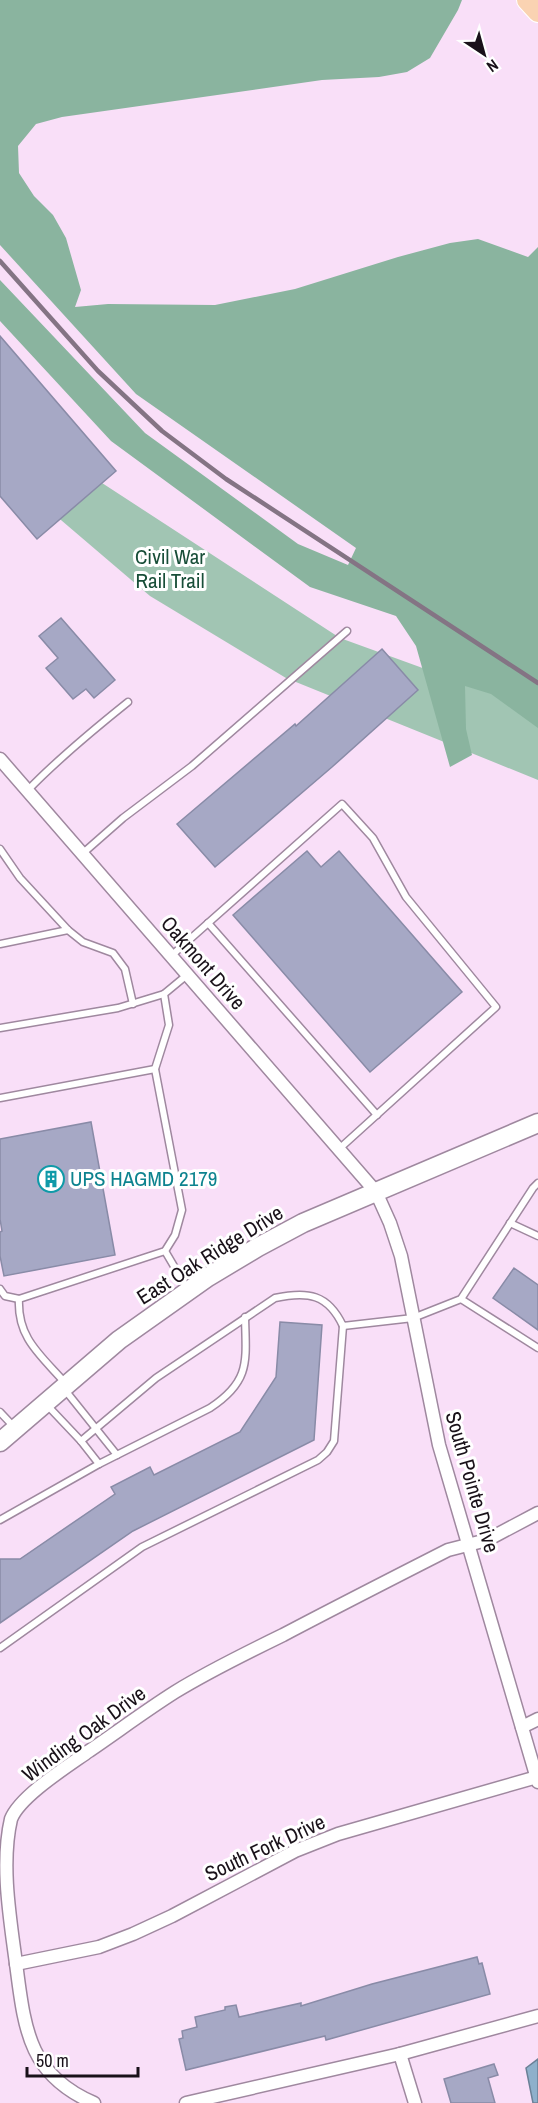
<svg xmlns="http://www.w3.org/2000/svg" width="538" height="2103" font-family="'Archivo Narrow',sans-serif">
<rect width="100%" height="100%" fill="#f9dff8"/>
<polygon fill="#a1c5b3" points="0,387 56,453 340,638 538,710 538,780 286,678 150,596 0,468"/>
<polygon fill="#8ab49f" points="0,0 462,0 458,10 430,58 407,72 379,77 322,80 62,117 36,124 18,146 19,173 34,196 53,215 66,238 81,290 75,307 108,304 215,305 295,289 398,257 450,243 478,239 528,257 538,247 538,728 491,694 465,686 466,729 472,755 450,767 416,646 396,616 310,587 111,441 0,321 0,280 145,433 298,544 348,565 356,548 136,394 0,245"/>
<polygon fill="#8eb0cb" stroke="#6b8096" stroke-width="1.5" points="538,2059 538,2103 533,2103 526,2068"/>
<g fill="#a6a8c5" stroke="#898ba7" stroke-width="1.5">
<polygon points="0,336 116,471 37,539 0,496"/>
<polygon points="61,618 115,680 94,698 86,689 73,699 46,668 58,658 39,636"/>
<polygon points="382,649 418,690 332,767 215,867 177,824 295,724 296,726"/>
<polygon points="307,851 321,867 339,851 462,992 370,1072 233,915"/>
<polygon points="91,1122 115,1255 4,1276 0,1256 0,1232 2,1231 0,1219 0,1139"/>
<polygon points="514,1268 538,1285 538,1330 493,1298"/>
<polygon points="280,1322 322,1325 314,1440 133,1531 0,1623 0,1559 20,1559 115,1494 111,1487 150,1467 154,1475 240,1432 276,1377"/>
<polygon points="477,1957 479,1964 482,1963 490,1994 326,2040 325,2036 186,2070 179,2039 183,2038 182,2031 197,2027 195,2017 225,2010 225,2007 236,2005 239,2017 301,2003 301,2006 372,1984"/>
<polygon points="494,2064 498,2075 488,2078 495,2103 451,2103 444,2079"/>
</g>
<g fill="none" stroke-linecap="round" stroke-linejoin="round">
<defs>
<g id="service">
<path d="M28,790C59,758 93,730 128,702"/>
<polyline points="0,849 20,878 68,930 83,942 113,953 125,969 133,1004"/>
<polyline points="82,854 123,818 192,766 347,631"/>
<polyline points="208,923 377,1115"/>
<polyline points="0,944 68,930"/>
<polyline points="171,956 342,804 373,838 406,897 496,1007 339,1149"/>
<polyline points="0,1028 118,1008 164,994"/>
<polyline points="0,1098 155,1069"/>
<polyline points="510,1223 538,1236"/>
<polyline points="165,1251 188,1290"/>
<polyline points="0,1289 5,1296 19,1299"/>
<polyline points="461,1299 538,1348"/>
<path d="M66,1384C42,1356 17,1339 19,1299L165,1251L175,1235L182,1210L155,1069L169,1025L164,994L187,975"/>
<polyline points="65,1390 117,1455"/>
<polyline points="46,1404 81,1441 99,1464"/>
<polyline points="0,1412 15,1428"/>
<path d="M81,1441L156,1378L275,1298C308,1291 328,1294 343,1326L413,1318L461,1299L533,1188L538,1183"/>
<path d="M0,1520L99,1464L210,1408C251,1381 246,1361 245,1317"/>
<polyline points="0,1648 142,1547 318,1460 327,1452 334,1441 343,1326"/>
</g>
<g id="minor">
<polyline points="0,759 376,1192 390,1223 401,1256 439,1445 538,1782"/>
<polyline points="522,1727 538,1719"/>
<polyline points="16,1964 99,1947 133,1934 172,1916 295,1851 338,1834 537,1777"/>
<polyline points="400,2054 415,2103"/>
<path d="M94,2103C31,2076 25,2033 17,1971C11,1924 0,1866 11,1819C20,1796 68,1766 89,1751C117,1732 145,1711 175,1692C209,1671 246,1653 283,1635C338,1606 393,1578 448,1550L487,1540L538,1513"/>
<polyline points="186,2103 400,2054 538,2016"/>
</g>
<polyline id="secondary" points="0,1442 119,1340 208,1277 258,1247 303,1223 538,1123"/>
<polyline id="primary" points="527,0 538,12"/>
</defs>
<use href="#service" stroke="#9f889f" stroke-width="9"/>
<use href="#minor" stroke="#9f889f" stroke-width="15"/>
<use href="#secondary" stroke="#9f889f" stroke-width="21"/>
<use href="#primary" stroke="#fff" stroke-width="22"/>
<use href="#service" stroke="#fff" stroke-width="6"/>
<use href="#minor" stroke="#fff" stroke-width="12"/>
<use href="#secondary" stroke="#fff" stroke-width="18"/>
<use href="#primary" stroke="#fad3b2" stroke-width="20"/>
<polyline stroke="#847484" stroke-width="4.5" points="0,261 98,371 162,431 226,479 538,683"/>
</g>
<defs>
<symbol id="building-ring" viewBox="-11 -11 22 22"><circle r="9.5" fill="#fff" stroke="#0f9aa8" stroke-width="1.5"/><path d="M-4-6H4V6H1V3H-1V6H-4ZM-2.5-4.3h1.7v1.8h-1.7ZM.8-4.3h1.7v1.8H.8ZM-2.5-1h1.7V.8h-1.7ZM.8-1h1.7V.8H.8Z" fill="#0f9aa8"/></symbol>
</defs>
<g fill-rule="evenodd">
<use href="#building-ring" x="36" y="1164" width="30" height="30"/>
</g>
<g text-anchor="middle" stroke-width="6" stroke-linejoin="round" paint-order="stroke">
<g font-size="21" fill="#184e38" stroke="#fff">
<text x="170" y="564">Civil War<tspan x="170" dy="24">Rail Trail</tspan></text>
</g>
<g font-size="21" fill="#191119" stroke="#fff">
<text transform="translate(203 963) rotate(49)" y="7">Oakmont Drive</text>
<text transform="translate(210 1255) rotate(-32)" y="7">East Oak Ridge Drive</text>
<text transform="translate(472 1482) rotate(74)" y="7">South Pointe Drive</text>
<text transform="translate(84 1734) rotate(-36)" y="7">Winding Oak Drive</text>
<text transform="translate(265 1848) rotate(-25)" y="7">South Fork Drive</text>
</g>
<g font-size="21" fill="#0d838f" stroke="#fff" text-anchor="start">
<text x="70" y="1186">UPS HAGMD 2179</text>
</g>
</g>
<g transform="translate(484 54) rotate(144)" stroke="#ffffff" stroke-width="4.5" paint-order="stroke">
<path d="M0-4.5L10 22L0 15L-10 22Z" fill="#191119"/>
<text y="-9" font-size="16" font-weight="bold" text-anchor="middle" fill="#191119">N</text>
</g>
<path d="M27 2067v9h111v-9" fill="none" stroke="#191119" stroke-width="3"/>
<text x="36" y="2067" font-size="18" fill="#191119" stroke="#ffffff" stroke-width="4.5" paint-order="stroke">50 m</text>
</svg>
